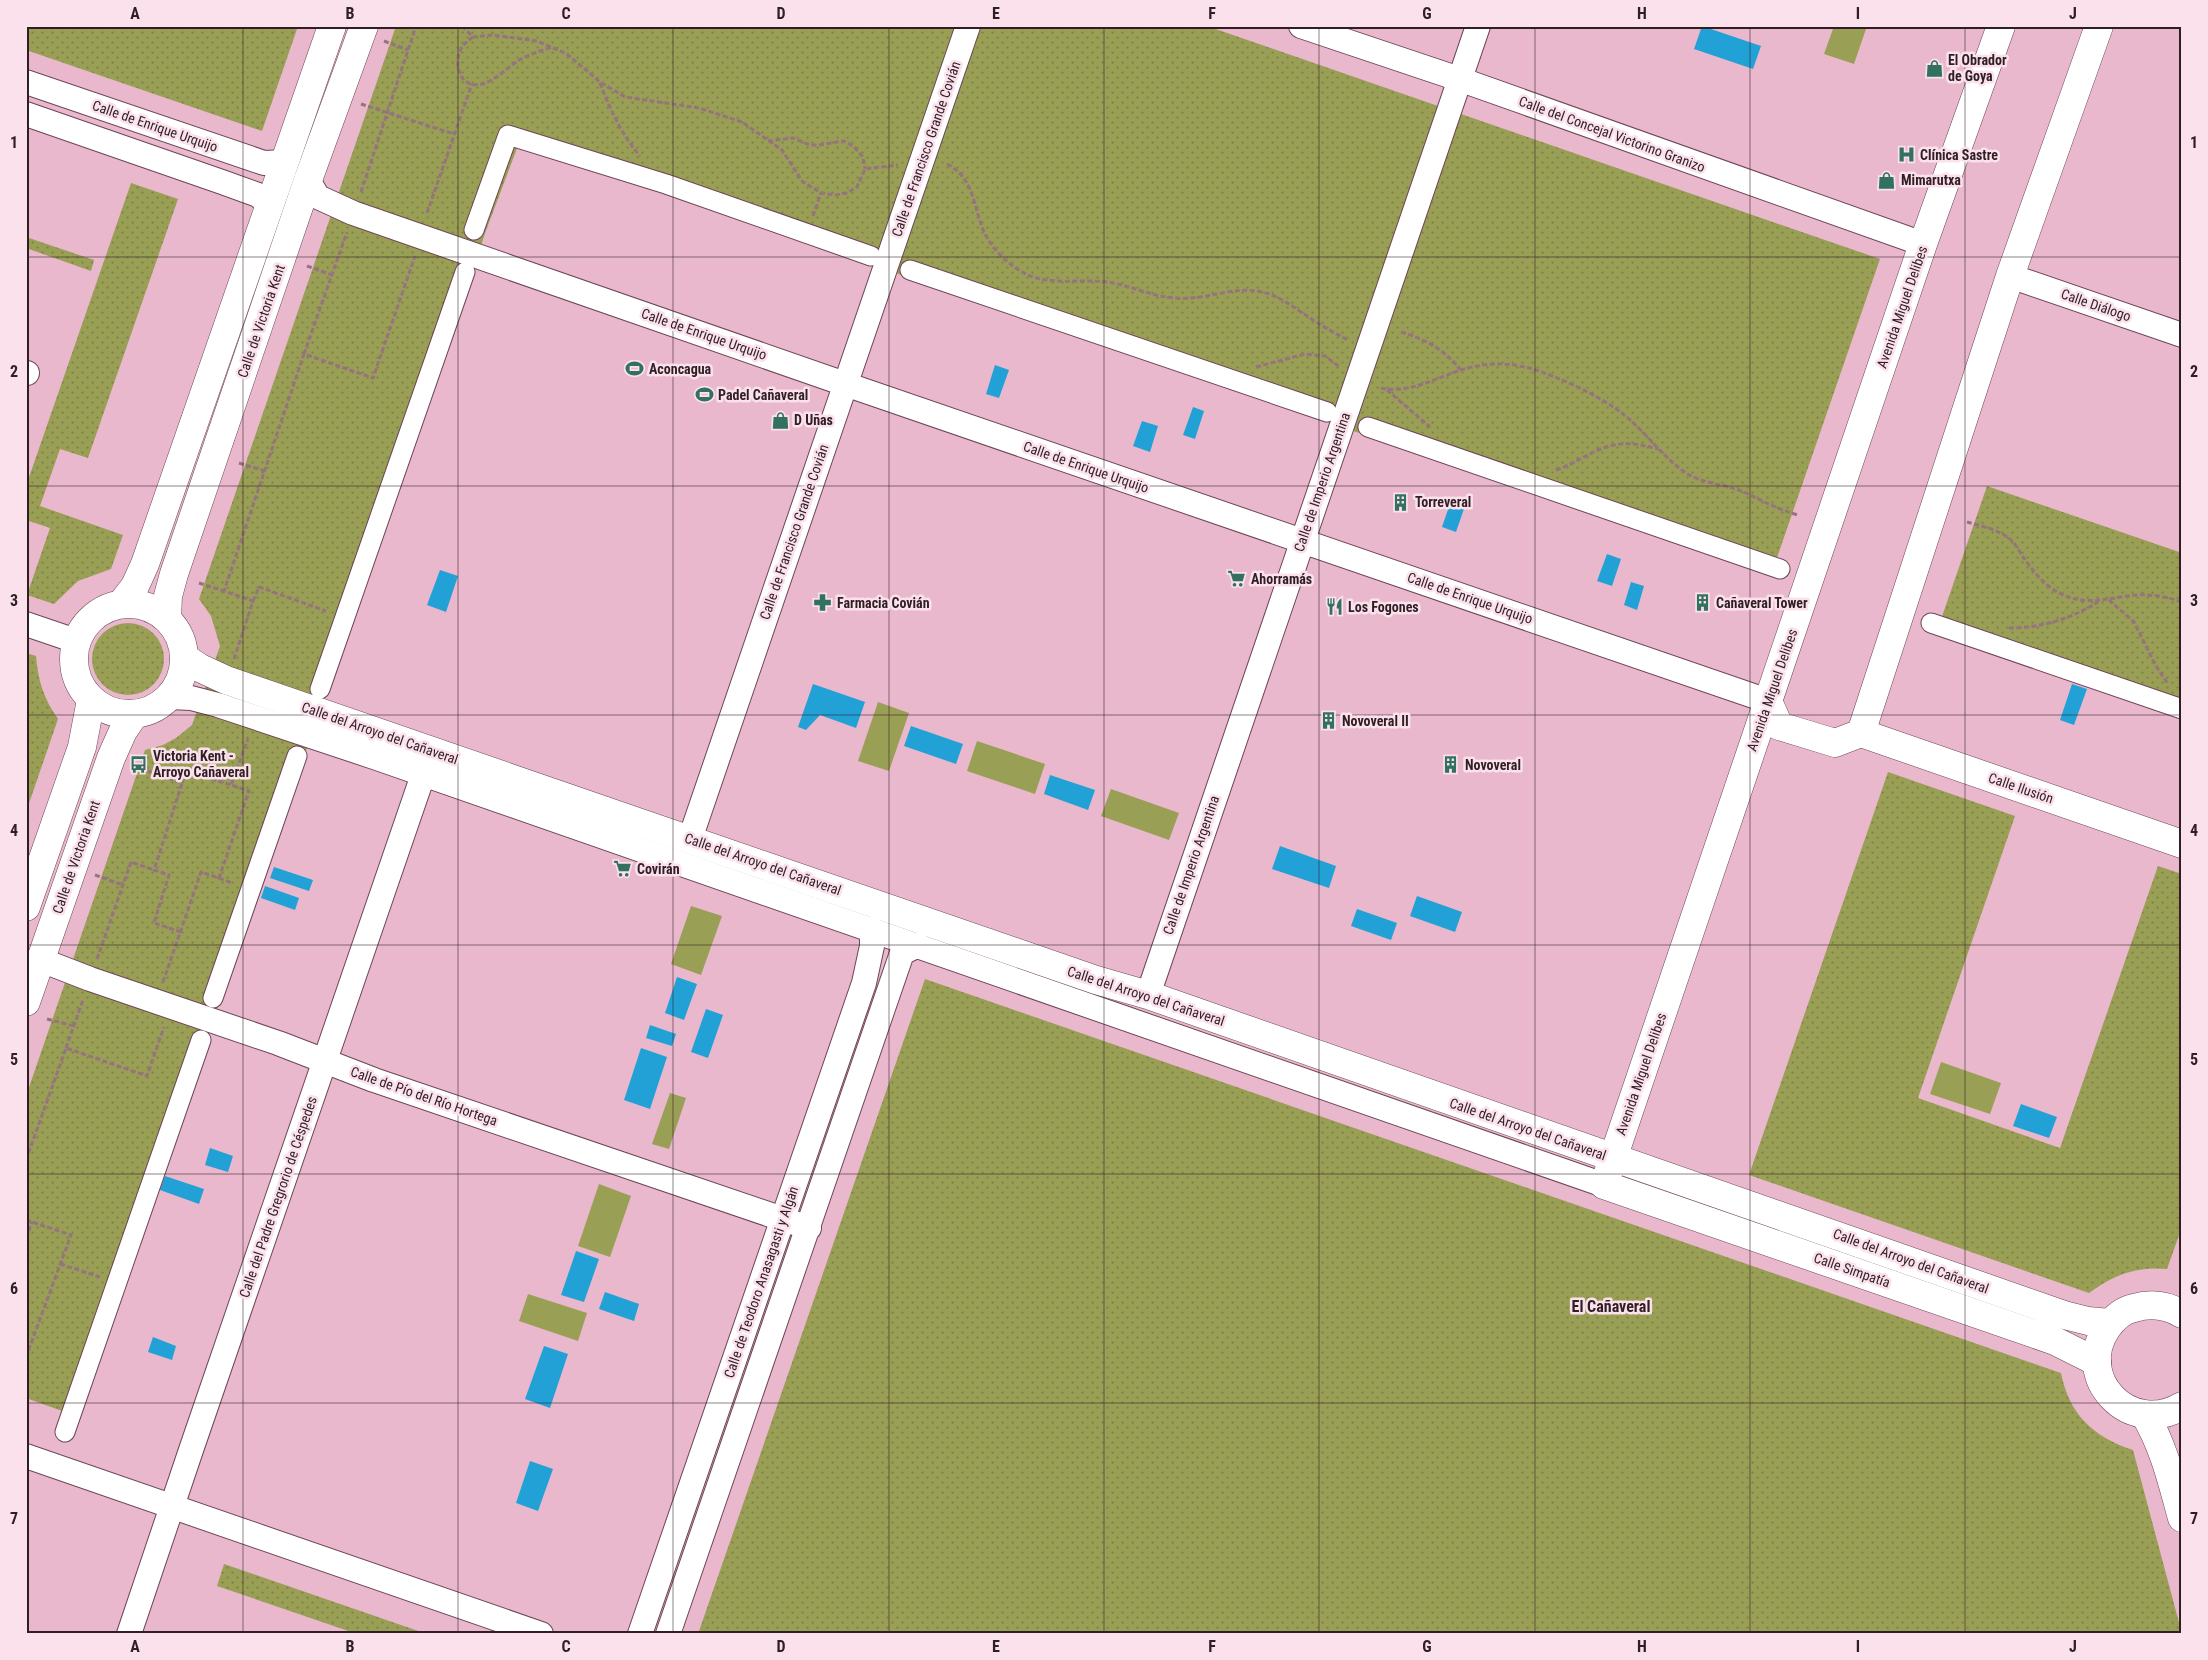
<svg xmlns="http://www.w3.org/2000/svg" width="2208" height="1660" font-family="'Roboto Condensed',sans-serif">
<defs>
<pattern id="green-dots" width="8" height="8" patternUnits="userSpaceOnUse" patternTransform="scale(1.25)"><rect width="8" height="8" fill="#9a9f56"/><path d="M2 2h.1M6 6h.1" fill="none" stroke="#7e8147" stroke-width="1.8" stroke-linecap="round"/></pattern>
</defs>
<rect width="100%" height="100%" fill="#e9b8cc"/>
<g fill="url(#green-dots)">
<polygon points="26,26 298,26 262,131 26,50"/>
<polygon points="396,26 1207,26 1880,259 1771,575 519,143 487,228 76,1416 26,1398 26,1096 145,750 163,745 176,738 192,725 220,646 211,616 199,599"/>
<polygon points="131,183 178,199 88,458 60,449 40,506 123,535 111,569 78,581 54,604 27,595 50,528 26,520 26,486"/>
<polygon points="26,237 94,260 91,271 26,248"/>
<polygon points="1987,486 2182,553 2182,718 1936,634"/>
<circle cx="128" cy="659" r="36"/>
<path d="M26,653L36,656C38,681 44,699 58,719L26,812Z"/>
<path d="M1888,772L2015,816L1918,1098L2060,1148L2158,866L2182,874V1227L2167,1269C2136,1266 2114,1275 2089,1293L1749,1175Z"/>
<path d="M925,979L2061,1373C2069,1414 2093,1437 2133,1450L2182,1634H698Z"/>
<polygon points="224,1564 427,1634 357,1634 217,1586"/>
</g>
<g fill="#9a9f56">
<polygon points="1834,26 1867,26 1854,64 1824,54"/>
<polygon points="878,702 909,713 889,771 858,761"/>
<polygon points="977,741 1045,764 1035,794 967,771"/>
<polygon points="1111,789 1179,813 1169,840 1101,816"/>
<polygon points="691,906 722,916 701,975 671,964"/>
<polygon points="1941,1062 2001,1083 1990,1114 1930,1094"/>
<polygon points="670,1093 686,1098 669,1149 652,1144"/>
<polygon points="599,1184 631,1196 610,1257 578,1246"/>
<polygon points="528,1294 587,1313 578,1341 519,1321"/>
</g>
<g fill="#22a1d6">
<polygon points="1702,26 1761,46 1753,69 1694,49"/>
<polygon points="995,365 1009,370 999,398 986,394"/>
<polygon points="1193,407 1204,411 1195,439 1183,435"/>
<polygon points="1142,421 1158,426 1150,452 1133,446"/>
<polygon points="1452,498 1466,503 1456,532 1442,527"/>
<polygon points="1607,554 1621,559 1612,586 1597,581"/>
<polygon points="440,570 458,576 446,612 427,605"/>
<polygon points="1631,582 1644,586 1637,610 1624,605"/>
<polygon points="813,684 865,702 856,728 820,715 806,730 798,727"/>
<polygon points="2072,684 2087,689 2074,725 2060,720"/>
<polygon points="911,726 963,744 956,764 904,746"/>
<polygon points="1050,775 1095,790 1088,810 1044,794"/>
<polygon points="1280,846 1336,866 1329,888 1272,869"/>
<polygon points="274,867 313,880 309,891 270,878"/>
<polygon points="265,886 299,898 295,910 261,898"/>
<polygon points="1417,896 1462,912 1455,932 1410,916"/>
<polygon points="1357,909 1397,923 1391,940 1351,926"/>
<polygon points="677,977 697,984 684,1020 665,1013"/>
<polygon points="706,1009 723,1015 708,1058 691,1052"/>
<polygon points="650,1025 676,1034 672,1046 646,1038"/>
<polygon points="641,1048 667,1057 650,1109 624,1100"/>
<polygon points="2021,1104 2057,1117 2049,1138 2013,1126"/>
<polygon points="210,1148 233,1156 228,1172 205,1165"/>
<polygon points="165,1176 204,1189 199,1204 160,1190"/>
<polygon points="576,1251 599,1259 584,1302 561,1295"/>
<polygon points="605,1292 639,1304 634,1321 599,1309"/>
<polygon points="153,1337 176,1346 172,1360 148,1352"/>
<polygon points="544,1346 568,1354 550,1408 525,1399"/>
<polygon points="530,1461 553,1469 538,1511 516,1503"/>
</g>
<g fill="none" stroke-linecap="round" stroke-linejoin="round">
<defs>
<g id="pedestrian">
<polyline points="474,230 508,135 666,184 871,256"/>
<polyline points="910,270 1327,412"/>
<polyline points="1368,427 1780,569"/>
<polyline points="1931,623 2182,709"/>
<polyline points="320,689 465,272"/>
<polyline points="213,998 297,756"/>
<polyline points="65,1432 201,1040"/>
</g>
<g id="minor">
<polyline points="1301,26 1459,79 1923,244"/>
<polyline points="26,82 264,163 286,162"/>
<polyline points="26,114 222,182 258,195 271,206"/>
<polyline points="308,180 318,197 353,213 845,384 1768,701"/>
<polyline points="2010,276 2182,335"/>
<polyline points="26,373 27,373"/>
<polyline points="26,624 76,641"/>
<polyline points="170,697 191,698 218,705 377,758 1604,1185"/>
<polyline points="690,839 968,26"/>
<polyline points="41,960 90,979 278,1043 374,1080 809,1228"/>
<polyline points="1148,995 1478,26"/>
<polyline points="26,1456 541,1634"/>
<polyline points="129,1634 191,1450 423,775"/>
<polyline points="640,1634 864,983 872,946 872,929"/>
<polyline points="668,1634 902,953 918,945"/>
</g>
<polyline id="tertiary" points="1861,733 2182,844"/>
<g id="secondary">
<polyline points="2001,26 1923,244 1604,1185 2055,1341 2097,1362"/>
<polyline points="122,603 135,586 145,564 332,26"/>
<circle cx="129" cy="659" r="55"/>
<polyline points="167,618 168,596 174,574 308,180 364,26"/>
<path d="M185,658L200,668L226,680L1096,980L1148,995C1453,1102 1759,1207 2064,1315L2088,1321L2110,1323"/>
<polyline points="1768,701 1779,726 1835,743 1861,733 2010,276 2099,26"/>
<polyline points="26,907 82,747 91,700"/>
<polyline points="26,1002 111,758 123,731 134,715"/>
<path d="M2182,1314C2167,1305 2151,1303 2134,1308C2124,1310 2114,1318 2107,1328C2073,1378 2130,1437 2182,1406"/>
<path d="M2145,1415C2164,1447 2172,1482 2182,1518"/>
</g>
</defs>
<use href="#pedestrian" stroke="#6d4556" stroke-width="21"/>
<use href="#minor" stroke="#6d4556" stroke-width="26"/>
<use href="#tertiary" stroke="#6d4556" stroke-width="29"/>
<use href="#secondary" stroke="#6d4556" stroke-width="29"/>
<g stroke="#967381" stroke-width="3" stroke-dasharray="5 2.5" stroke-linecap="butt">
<polyline points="462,26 473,37 493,35 537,41 567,54 600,82 625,97 699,108 742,122 782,150 802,181 821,193 835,195 847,193 857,187 865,169 898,165"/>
<path d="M473,37C465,43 459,48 458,59C457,66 459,74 464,80C482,96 505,68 521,59C531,54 542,50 553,47"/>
<polyline points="384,41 408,50"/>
<path d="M600,83C610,109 621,134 640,156"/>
<polyline points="361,104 454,134"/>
<polyline points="768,141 793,138 810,145 819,145 844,141 853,146 863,157 865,169"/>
<path d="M947,164C972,177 973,201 981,224C988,247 1011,269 1033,277C1059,285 1087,278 1113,283C1134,287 1154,297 1176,298C1206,301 1235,284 1266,293C1283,298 1294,308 1309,317C1321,326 1335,333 1348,340"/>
<polyline points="361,192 416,26"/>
<polyline points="427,213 472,84"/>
<polyline points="813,216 821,193"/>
<polyline points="307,266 332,275"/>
<path d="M1401,332C1427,340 1443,349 1461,370"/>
<polyline points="304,354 347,232"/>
<polyline points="1256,367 1305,354 1325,356 1340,367"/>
<path d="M1381,388C1409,394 1436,378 1461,370C1483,363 1506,362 1529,368C1557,376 1601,396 1624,415C1645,431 1660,454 1682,470C1701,485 1725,483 1746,493C1763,501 1779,510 1798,515"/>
<polyline points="1387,390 1430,427"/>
<polyline points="239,463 265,471"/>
<path d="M1556,470C1578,463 1598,445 1622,444C1635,443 1646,446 1658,449"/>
<path d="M1967,522C1981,526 2001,530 2012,541C2016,545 2020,552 2023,557C2033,571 2045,586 2061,594C2087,607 2110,597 2137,595C2152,594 2167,597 2182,602"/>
<polyline points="199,583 224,591"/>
<polyline points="2109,600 2134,622 2156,666 2168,684"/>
<polyline points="253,601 259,587 326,611"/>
<path d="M2009,628C2040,628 2071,619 2098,602"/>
<polyline points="234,659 253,601 224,591 304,354 373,378 415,256"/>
<polyline points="133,766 182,783"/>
<polyline points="95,875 123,885"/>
<polyline points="219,878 232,883"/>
<polyline points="181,932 154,923 169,875 154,870 186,771 231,785"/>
<polyline points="97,959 131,862 154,870"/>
<polyline points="163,982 201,872 219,878 249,791 231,785 248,739"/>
<polyline points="47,1019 74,1026"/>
<polyline points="66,1048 83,1000"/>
<polyline points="26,1160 66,1048 147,1076 164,1027"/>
<polyline points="26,1220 71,1235 26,1357"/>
<polyline points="26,1238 32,1222"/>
<polyline points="60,1264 100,1277"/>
</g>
<use href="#pedestrian" stroke="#fff" stroke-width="19"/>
<use href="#minor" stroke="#fff" stroke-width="24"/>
<use href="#tertiary" stroke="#fff" stroke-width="28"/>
<use href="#secondary" stroke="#fff" stroke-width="28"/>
</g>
<path fill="none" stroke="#301e25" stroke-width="1" stroke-opacity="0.55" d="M243,26V1634M458,26V1634M673,26V1634M889,26V1634M1104,26V1634M1319,26V1634M1535,26V1634M1750,26V1634M1965,26V1634M26,257H2182M26,486H2182M26,715H2182M26,945H2182M26,1174H2182M26,1403H2182"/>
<defs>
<symbol id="shop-bare" viewBox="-9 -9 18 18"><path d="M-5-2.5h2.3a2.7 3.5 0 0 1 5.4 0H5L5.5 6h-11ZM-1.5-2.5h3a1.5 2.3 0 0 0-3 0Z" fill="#32715f" stroke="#fae1eb" stroke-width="2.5" paint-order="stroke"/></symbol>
<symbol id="hospital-bare" viewBox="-9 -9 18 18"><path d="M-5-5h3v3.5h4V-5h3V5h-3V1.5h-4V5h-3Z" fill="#32715f" stroke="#fae1eb" stroke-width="2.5" paint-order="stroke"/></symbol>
<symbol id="stadium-bare" viewBox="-9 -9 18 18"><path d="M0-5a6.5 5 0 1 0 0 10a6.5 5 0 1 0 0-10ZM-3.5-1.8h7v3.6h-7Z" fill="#32715f" stroke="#fae1eb" stroke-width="2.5" paint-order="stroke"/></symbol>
<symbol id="building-bare" viewBox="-9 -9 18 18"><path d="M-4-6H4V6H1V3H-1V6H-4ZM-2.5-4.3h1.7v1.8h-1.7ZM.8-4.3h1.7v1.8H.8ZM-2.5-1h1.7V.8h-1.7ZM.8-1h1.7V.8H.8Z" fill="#32715f" stroke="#fae1eb" stroke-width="2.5" paint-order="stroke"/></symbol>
<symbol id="supermarket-bare" viewBox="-9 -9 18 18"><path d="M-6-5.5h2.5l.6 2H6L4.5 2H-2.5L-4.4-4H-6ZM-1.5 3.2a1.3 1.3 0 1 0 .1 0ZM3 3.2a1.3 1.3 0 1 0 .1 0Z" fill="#32715f" stroke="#fae1eb" stroke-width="2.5" paint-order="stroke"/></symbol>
<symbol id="pharmacy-bare" viewBox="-9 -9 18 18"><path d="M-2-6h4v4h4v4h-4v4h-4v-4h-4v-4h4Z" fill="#32715f" stroke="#fae1eb" stroke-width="2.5" paint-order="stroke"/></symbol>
<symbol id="restaurant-bare" viewBox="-9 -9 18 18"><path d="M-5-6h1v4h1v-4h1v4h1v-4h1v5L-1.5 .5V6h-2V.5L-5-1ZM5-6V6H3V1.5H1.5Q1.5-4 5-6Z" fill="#32715f" stroke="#fae1eb" stroke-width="2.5" paint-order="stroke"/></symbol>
<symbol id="bus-bare" viewBox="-9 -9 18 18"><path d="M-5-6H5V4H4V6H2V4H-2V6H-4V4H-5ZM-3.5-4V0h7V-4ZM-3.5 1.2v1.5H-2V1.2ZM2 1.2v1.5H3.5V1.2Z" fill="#32715f" stroke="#fae1eb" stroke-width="2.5" paint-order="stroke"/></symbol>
</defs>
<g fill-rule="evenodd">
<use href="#shop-bare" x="1922" y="56" width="25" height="25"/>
<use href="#hospital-bare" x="1894" y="142" width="25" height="25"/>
<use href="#shop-bare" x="1874" y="168" width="25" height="25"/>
<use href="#stadium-bare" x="622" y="356" width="25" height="25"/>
<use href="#stadium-bare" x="692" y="382" width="25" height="25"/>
<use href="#shop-bare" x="768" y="408" width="25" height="25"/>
<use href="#building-bare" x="1388" y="490" width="25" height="25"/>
<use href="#supermarket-bare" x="1224" y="566" width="25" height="25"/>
<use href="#pharmacy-bare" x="810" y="590" width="25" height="25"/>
<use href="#building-bare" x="1690" y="590" width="25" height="25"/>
<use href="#restaurant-bare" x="1322" y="594" width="25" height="25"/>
<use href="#building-bare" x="1316" y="708" width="25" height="25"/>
<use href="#bus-bare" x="126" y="752" width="25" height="25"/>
<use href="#building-bare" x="1438" y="752" width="25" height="25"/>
<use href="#supermarket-bare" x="610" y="856" width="25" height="25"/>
</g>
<g text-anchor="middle" stroke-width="5" stroke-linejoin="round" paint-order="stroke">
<g font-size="14" font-weight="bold" fill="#301e25" stroke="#fae1eb" text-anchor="start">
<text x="1948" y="65">El Obrador<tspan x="1948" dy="16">de Goya</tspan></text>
<text x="1920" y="160">Clínica Sastre</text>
<text x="1901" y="185">Mimarutxa</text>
<text x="649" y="374">Aconcagua</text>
<text x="718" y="400">Padel Cañaveral</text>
<text x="794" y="425">D Uñas</text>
<text x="1415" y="507">Torreveral</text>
<text x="1251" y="584">Ahorramás</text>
<text x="837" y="608">Farmacia Covián</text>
<text x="1716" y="608">Cañaveral Tower</text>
<text x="1348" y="612">Los Fogones</text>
<text x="1342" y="726">Novoveral II</text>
<text x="153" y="761">Victoria Kent -<tspan x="153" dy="16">Arroyo Cañaveral</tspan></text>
<text x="1465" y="770">Novoveral</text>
<text x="637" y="874">Covirán</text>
</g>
<g font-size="14" fill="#301e25" stroke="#fae1eb">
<text transform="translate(155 126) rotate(19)" y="5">Calle de Enrique Urquijo</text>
<text transform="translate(1612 134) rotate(20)" y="5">Calle del Concejal Victorino Granizo</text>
<text transform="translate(926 149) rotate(-71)" y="5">Calle de Francisco Grande Covián</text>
<text transform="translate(2096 305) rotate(19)" y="5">Calle Diálogo</text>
<text transform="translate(1902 307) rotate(-71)" y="5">Avenida Miguel Delibes</text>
<text transform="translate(261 321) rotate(-71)" y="5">Calle de Victoria Kent</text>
<text transform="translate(704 334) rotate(19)" y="5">Calle de Enrique Urquijo</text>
<text transform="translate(1086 467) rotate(19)" y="5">Calle de Enrique Urquijo</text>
<text transform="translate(1322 482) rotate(-71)" y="5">Calle de Imperio Argentina</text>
<text transform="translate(794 532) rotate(-71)" y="5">Calle de Francisco Grande Covián</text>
<text transform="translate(1470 598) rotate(19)" y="5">Calle de Enrique Urquijo</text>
<text transform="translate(1772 690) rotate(-71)" y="5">Avenida Miguel Delibes</text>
<text transform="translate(380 733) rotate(19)" y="5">Calle del Arroyo del Cañaveral</text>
<text transform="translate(2021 788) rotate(19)" y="5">Calle Ilusión</text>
<text transform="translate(76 857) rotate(-71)" y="5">Calle de Victoria Kent</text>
<text transform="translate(763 864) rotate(19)" y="5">Calle del Arroyo del Cañaveral</text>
<text transform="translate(1191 865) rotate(-71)" y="5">Calle de Imperio Argentina</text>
<text transform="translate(1146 996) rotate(18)" y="5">Calle del Arroyo del Cañaveral</text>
<text transform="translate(1641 1074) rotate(-71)" y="5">Avenida Miguel Delibes</text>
<text transform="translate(424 1096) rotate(19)" y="5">Calle de Pío del Río Hortega</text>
<text transform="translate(1528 1129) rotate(19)" y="5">Calle del Arroyo del Cañaveral</text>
<text transform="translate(278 1197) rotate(-71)" y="5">Calle del Padre Gregrorio de Céspedes</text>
<text transform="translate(1911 1261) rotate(20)" y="5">Calle del Arroyo del Cañaveral</text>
<text transform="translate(1852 1270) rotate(19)" y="5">Calle Simpatía</text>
<text transform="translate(761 1282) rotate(-71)" y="5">Calle de Teodoro Anasagasti y Algán</text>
</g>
<g font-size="16" font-weight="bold" fill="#301e25" stroke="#fae1eb">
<text x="1611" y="1312">El Cañaveral</text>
</g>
</g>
<rect width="2208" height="1660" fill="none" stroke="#fae1eb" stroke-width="55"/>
<rect x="28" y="28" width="2152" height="1604" fill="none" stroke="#301e25" stroke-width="2"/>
<g font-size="16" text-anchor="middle" font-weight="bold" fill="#301e25">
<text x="135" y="19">A</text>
<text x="350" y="19">B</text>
<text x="566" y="19">C</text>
<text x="781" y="19">D</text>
<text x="996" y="19">E</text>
<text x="1212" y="19">F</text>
<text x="1427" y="19">G</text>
<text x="1642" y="19">H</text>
<text x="1858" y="19">I</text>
<text x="2073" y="19">J</text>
<text x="14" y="148">1</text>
<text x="2194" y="148">1</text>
<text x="14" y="377">2</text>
<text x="2194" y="377">2</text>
<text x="14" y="606">3</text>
<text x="2194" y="606">3</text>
<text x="14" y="836">4</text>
<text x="2194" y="836">4</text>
<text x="14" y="1065">5</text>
<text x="2194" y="1065">5</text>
<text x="14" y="1294">6</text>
<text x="2194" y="1294">6</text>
<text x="14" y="1524">7</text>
<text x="2194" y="1524">7</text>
<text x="135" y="1652">A</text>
<text x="350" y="1652">B</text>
<text x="566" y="1652">C</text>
<text x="781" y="1652">D</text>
<text x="996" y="1652">E</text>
<text x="1212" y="1652">F</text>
<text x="1427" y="1652">G</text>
<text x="1642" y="1652">H</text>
<text x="1858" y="1652">I</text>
<text x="2073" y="1652">J</text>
</g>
</svg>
